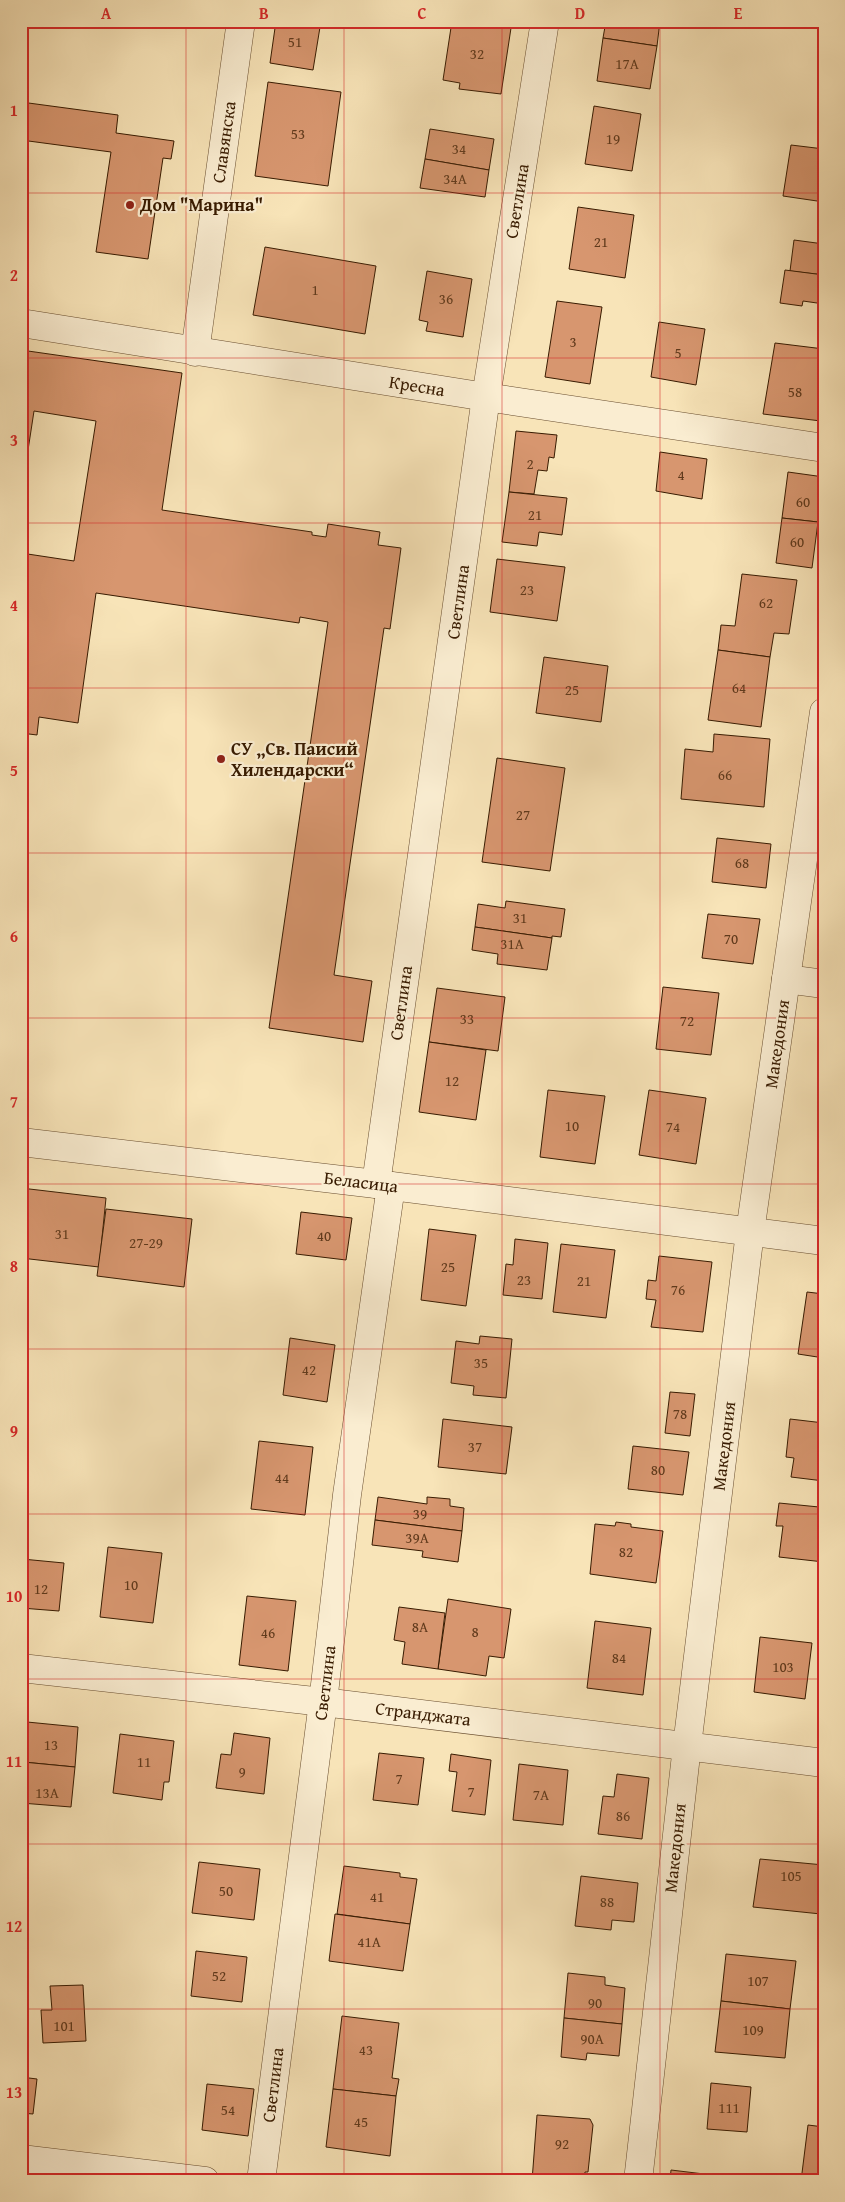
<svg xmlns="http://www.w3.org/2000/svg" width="845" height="2202" font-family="'Gentium Book Plus',serif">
<rect width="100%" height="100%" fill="#f8e4b8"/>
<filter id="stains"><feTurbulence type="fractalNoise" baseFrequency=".004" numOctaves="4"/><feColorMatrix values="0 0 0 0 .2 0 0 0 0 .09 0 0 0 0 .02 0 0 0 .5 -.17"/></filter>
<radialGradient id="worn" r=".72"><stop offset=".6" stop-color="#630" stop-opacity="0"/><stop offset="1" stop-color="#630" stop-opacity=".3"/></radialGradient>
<g fill="#d7966f" stroke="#381b01">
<polygon points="276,21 321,21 313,70 270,63"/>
<polygon points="452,21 470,21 511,28 501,94 459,89 460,83 443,80"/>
<polygon points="470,21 512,21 511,28"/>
<polygon points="606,21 660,21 657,46 603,38"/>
<polygon points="21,23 26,24 21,59"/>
<polygon points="603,38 657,46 650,89 597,81"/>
<polygon points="268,82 341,92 328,186 255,176"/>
<polygon points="21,102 118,115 116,133 174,141 171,159 163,158 148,259 96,252 111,152 21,140"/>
<polygon points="594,106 641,114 632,171 585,164"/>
<polygon points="430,129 494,139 489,170 425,159"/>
<polygon points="791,145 824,149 824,202 783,196"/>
<polygon points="425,159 489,170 485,197 420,188"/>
<polygon points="578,207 634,215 625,278 569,269"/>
<polygon points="794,240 824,244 824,275 790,271"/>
<polygon points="265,247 376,266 365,334 253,315"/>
<polygon points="785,270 824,275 824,304 803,301 802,306 780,303"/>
<polygon points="427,271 472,279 463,337 426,331 428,322 419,320"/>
<polygon points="557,301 602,307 590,384 545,377"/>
<polygon points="659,322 705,329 696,385 651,377"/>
<polygon points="775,343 824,349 821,421 763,414"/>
<polygon points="21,350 182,373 162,510 312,532 312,535 326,537 328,524 380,532 378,545 401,548 390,629 384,628 334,975 372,981 363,1042 269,1028 328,622 300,617 299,623 96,593 78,723 39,717 37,735 21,733 21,553 74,561 96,421 34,411 21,496"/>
<polygon points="516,431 557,435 554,458 549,457 547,471 538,470 534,494 509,492"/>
<polygon points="660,452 707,459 702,499 656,491"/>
<polygon points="788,472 824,477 818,522 782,518"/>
<polygon points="509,492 567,498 562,535 539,532 537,546 502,542"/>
<polygon points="782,518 818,522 812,568 776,563"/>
<polygon points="497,559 565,567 557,621 490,612"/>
<polygon points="742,574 797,580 789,634 774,633 770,657 718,650 721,625 735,626"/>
<polygon points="718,650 770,657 761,727 708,720"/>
<polygon points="544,657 608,666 601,722 536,713"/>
<polygon points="714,734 770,739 764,807 681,799 685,749 713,752"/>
<polygon points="497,758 565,768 550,871 482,862"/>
<polygon points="717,838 771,844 766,888 712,882"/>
<polygon points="506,901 565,909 561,937 552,936 552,938 475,927 478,904 505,908"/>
<polygon points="708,914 760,919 753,964 702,958"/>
<polygon points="475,927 552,938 547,970 497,964 498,954 472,950"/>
<polygon points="663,987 719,993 711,1055 656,1049"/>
<polygon points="437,988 505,997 498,1051 429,1042"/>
<polygon points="429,1042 486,1050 476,1120 419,1112"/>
<polygon points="548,1090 605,1096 595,1164 540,1157"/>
<polygon points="649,1090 706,1098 696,1164 639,1155"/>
<polygon points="21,1188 106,1198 99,1267 21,1258"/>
<polygon points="106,1209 192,1219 184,1287 97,1276"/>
<polygon points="301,1212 352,1218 346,1260 296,1254"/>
<polygon points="429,1229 476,1235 466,1306 421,1300"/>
<polygon points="515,1239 548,1243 542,1299 503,1295 506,1264 513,1265"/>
<polygon points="561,1244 615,1250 606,1318 553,1312"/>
<polygon points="659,1256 712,1262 703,1332 651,1327 656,1300 646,1299 648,1280 656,1281"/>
<polygon points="807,1292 824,1294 824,1358 798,1354"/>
<polygon points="480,1336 512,1339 506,1398 473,1395 474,1386 451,1383 456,1341 479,1344"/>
<polygon points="290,1338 335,1345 327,1402 283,1395"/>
<polygon points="670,1392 695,1394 690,1436 665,1433"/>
<polygon points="443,1419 512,1427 506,1474 438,1467"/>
<polygon points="790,1419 824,1423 824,1481 791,1477 794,1458 786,1457"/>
<polygon points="259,1441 313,1447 305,1515 251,1509"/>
<polygon points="633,1446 689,1452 683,1495 628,1489"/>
<polygon points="378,1497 427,1504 427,1497 450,1499 450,1506 464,1508 462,1531 375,1520"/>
<polygon points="779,1503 819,1507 818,1510 824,1511 824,1562 779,1557 783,1526 776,1526"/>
<polygon points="375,1520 462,1531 458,1562 422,1557 423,1551 372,1545"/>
<polygon points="616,1522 631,1524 631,1527 663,1531 656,1583 590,1574 595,1524 615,1526"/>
<polygon points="108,1547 162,1553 153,1623 100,1617"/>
<polygon points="22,1559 64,1563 59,1611 21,1608"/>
<polygon points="247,1596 296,1601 288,1671 239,1665"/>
<polygon points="448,1599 511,1609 504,1658 489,1656 486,1676 438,1669"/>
<polygon points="399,1607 445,1613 438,1669 402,1664 405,1642 394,1640"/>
<polygon points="595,1621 651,1628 643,1695 587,1688"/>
<polygon points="760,1637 812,1643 805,1699 754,1692"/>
<polygon points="27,1722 78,1727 75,1767 23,1762"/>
<polygon points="234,1733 270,1738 264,1794 216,1788 221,1754 231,1755"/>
<polygon points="120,1734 174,1741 169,1782 164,1782 162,1800 113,1793"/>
<polygon points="379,1753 424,1758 418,1805 373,1800"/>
<polygon points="451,1754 491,1760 485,1815 452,1811 457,1772 449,1771"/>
<polygon points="23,1762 75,1767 71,1807 21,1803"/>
<polygon points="519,1764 568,1770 563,1825 513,1820"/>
<polygon points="617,1774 649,1778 642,1839 598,1834 603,1796 614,1797"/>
<polygon points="760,1859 824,1865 821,1914 753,1907"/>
<polygon points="199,1862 260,1869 254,1920 192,1913"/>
<polygon points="344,1866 400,1873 400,1877 417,1879 410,1924 337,1914"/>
<polygon points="581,1876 638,1883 634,1922 612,1920 611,1930 575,1926"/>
<polygon points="335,1914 410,1924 403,1971 329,1961"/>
<polygon points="196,1951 247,1957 242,2002 191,1996"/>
<polygon points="726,1954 796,1961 790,2009 721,2001"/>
<polygon points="568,1973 605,1977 605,1985 625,1988 622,2024 564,2018"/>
<polygon points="83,1985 86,2041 43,2043 41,2010 52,2010 50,1986"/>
<polygon points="721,2001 790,2009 785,2058 715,2052"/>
<polygon points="342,2016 399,2023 392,2078 399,2079 396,2096 333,2089"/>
<polygon points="564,2018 622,2024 619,2056 587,2053 586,2060 561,2057"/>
<polygon points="21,2077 37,2079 33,2114 21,2113"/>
<polygon points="711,2083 751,2087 747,2132 707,2129"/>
<polygon points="207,2084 254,2089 248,2136 202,2130"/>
<polygon points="333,2089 396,2096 390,2156 326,2147"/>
<polygon points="537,2115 590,2119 593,2125 588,2172 585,2172 584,2181 532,2181"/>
<polygon points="808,2125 824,2127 824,2181 801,2181"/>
<polygon points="671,2170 729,2177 729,2181 670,2181"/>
</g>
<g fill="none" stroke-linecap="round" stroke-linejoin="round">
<defs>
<g id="street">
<polyline points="21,323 486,397 824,448"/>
<polyline points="195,352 241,21"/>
<polyline points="786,979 824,984"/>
<polyline points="21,1142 376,1184 824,1241"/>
<polyline points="376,1184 486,397 545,21"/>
<polyline points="21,1668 323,1702 824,1763"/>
<polyline points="21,2159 205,2181"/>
<polyline points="261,2181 323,1702 347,1495 391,1186"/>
<polyline points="638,2181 687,1746 750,1232 824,712"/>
</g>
</defs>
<use href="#street" stroke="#684d2f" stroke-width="29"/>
<use href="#street" stroke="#faedd1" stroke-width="28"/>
</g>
<path fill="none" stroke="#d62828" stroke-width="1" stroke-opacity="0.55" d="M186,21V2181M344,21V2181M502,21V2181M660,21V2181M21,193H824M21,358H824M21,523H824M21,688H824M21,853H824M21,1018H824M21,1184H824M21,1349H824M21,1514H824M21,1679H824M21,1844H824M21,2009H824"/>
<g fill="#8f2418" stroke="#faedd1" stroke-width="2">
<circle cx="130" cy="205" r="5"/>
<circle cx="221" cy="759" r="5"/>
</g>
<g text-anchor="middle" stroke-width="4.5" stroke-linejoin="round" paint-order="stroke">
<g font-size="15" fill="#603a1c">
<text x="295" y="47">51</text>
<text x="477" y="59">32</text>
<text x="627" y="69">17А</text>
<text x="298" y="139">53</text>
<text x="613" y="144">19</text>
<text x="459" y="154">34</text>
<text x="455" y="184">34А</text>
<text x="601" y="247">21</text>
<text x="315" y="295">1</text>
<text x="446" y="304">36</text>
<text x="573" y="347">3</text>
<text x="678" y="358">5</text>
<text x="795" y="397">58</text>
<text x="530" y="469">2</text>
<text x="681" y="480">4</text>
<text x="803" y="507">60</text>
<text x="535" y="520">21</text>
<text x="797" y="547">60</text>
<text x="527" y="595">23</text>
<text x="766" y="608">62</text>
<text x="739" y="693">64</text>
<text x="572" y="695">25</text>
<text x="725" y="780">66</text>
<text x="523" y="820">27</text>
<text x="742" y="868">68</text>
<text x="520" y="923">31</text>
<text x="731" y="944">70</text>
<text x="512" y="949">31А</text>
<text x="467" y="1024">33</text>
<text x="687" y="1026">72</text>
<text x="452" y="1086">12</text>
<text x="572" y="1131">10</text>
<text x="673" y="1132">74</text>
<text x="62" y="1239">31</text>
<text x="324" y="1241">40</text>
<text x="146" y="1248">27-29</text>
<text x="448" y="1272">25</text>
<text x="524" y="1285">23</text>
<text x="584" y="1286">21</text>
<text x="678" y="1295">76</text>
<text x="481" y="1368">35</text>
<text x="309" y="1375">42</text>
<text x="680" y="1419">78</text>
<text x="475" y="1452">37</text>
<text x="658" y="1475">80</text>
<text x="282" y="1483">44</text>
<text x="420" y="1519">39</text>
<text x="417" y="1543">39А</text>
<text x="626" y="1557">82</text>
<text x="131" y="1590">10</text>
<text x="41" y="1594">12</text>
<text x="420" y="1632">8А</text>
<text x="475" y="1637">8</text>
<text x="268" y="1638">46</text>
<text x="619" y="1663">84</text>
<text x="783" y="1672">103</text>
<text x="51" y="1750">13</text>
<text x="144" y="1767">11</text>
<text x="242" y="1777">9</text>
<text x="399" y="1784">7</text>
<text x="471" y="1797">7</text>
<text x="47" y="1798">13А</text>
<text x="541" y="1800">7А</text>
<text x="623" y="1821">86</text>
<text x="791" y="1881">105</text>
<text x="226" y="1896">50</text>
<text x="377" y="1902">41</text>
<text x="607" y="1907">88</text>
<text x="369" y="1947">41А</text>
<text x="219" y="1981">52</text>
<text x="758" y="1986">107</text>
<text x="595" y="2008">90</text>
<text x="64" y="2031">101</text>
<text x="753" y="2035">109</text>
<text x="592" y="2044">90А</text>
<text x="366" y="2055">43</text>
<text x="729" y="2113">111</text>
<text x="228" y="2115">54</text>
<text x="361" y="2127">45</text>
<text x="562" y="2149">92</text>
</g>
<g font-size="18" fill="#381b01" stroke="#faedd1">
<text transform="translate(224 142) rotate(-82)" y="6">Славянска</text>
<text transform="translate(517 201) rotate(-81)" y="6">Светлина</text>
<text transform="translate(417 386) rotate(9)" y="6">Кресна</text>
<text transform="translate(458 602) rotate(-82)" y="6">Светлина</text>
<text transform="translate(401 1003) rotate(-82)" y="6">Светлина</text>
<text transform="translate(777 1044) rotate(-82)" y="6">Македония</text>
<text transform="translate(361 1182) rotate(7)" y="6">Беласица</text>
<text transform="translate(724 1446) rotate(-83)" y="6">Македония</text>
<text transform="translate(325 1683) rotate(-83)" y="6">Светлина</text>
<text transform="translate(423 1714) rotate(7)" y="6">Странджата</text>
<text transform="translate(675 1848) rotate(-84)" y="6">Македония</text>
<text transform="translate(273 2085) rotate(-83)" y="6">Светлина</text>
</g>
<g font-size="18" font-weight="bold" fill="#381b01" stroke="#faedd1" text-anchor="start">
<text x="140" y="211">Дом "Марина"</text>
<text x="231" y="755">СУ „Св. Паисий<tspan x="231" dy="21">Хилендарски“</tspan></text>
</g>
</g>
<rect width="845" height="2202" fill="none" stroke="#f8e4b8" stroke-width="55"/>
<rect x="28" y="28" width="790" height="2146" fill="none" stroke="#d62828" stroke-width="2"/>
<g font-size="16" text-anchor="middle" font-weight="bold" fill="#d62828">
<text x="106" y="19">A</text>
<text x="264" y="19">B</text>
<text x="422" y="19">C</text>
<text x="580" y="19">D</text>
<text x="738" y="19">E</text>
<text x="14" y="116">1</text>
<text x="14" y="281">2</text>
<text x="14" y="446">3</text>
<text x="14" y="611">4</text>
<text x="14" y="776">5</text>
<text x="14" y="942">6</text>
<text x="14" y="1107">7</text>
<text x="14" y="1272">8</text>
<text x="14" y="1437">9</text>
<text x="14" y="1602">10</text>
<text x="14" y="1767">11</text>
<text x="14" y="1932">12</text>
<text x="14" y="2098">13</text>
</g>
<rect width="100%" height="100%" filter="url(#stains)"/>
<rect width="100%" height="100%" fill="url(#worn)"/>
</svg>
